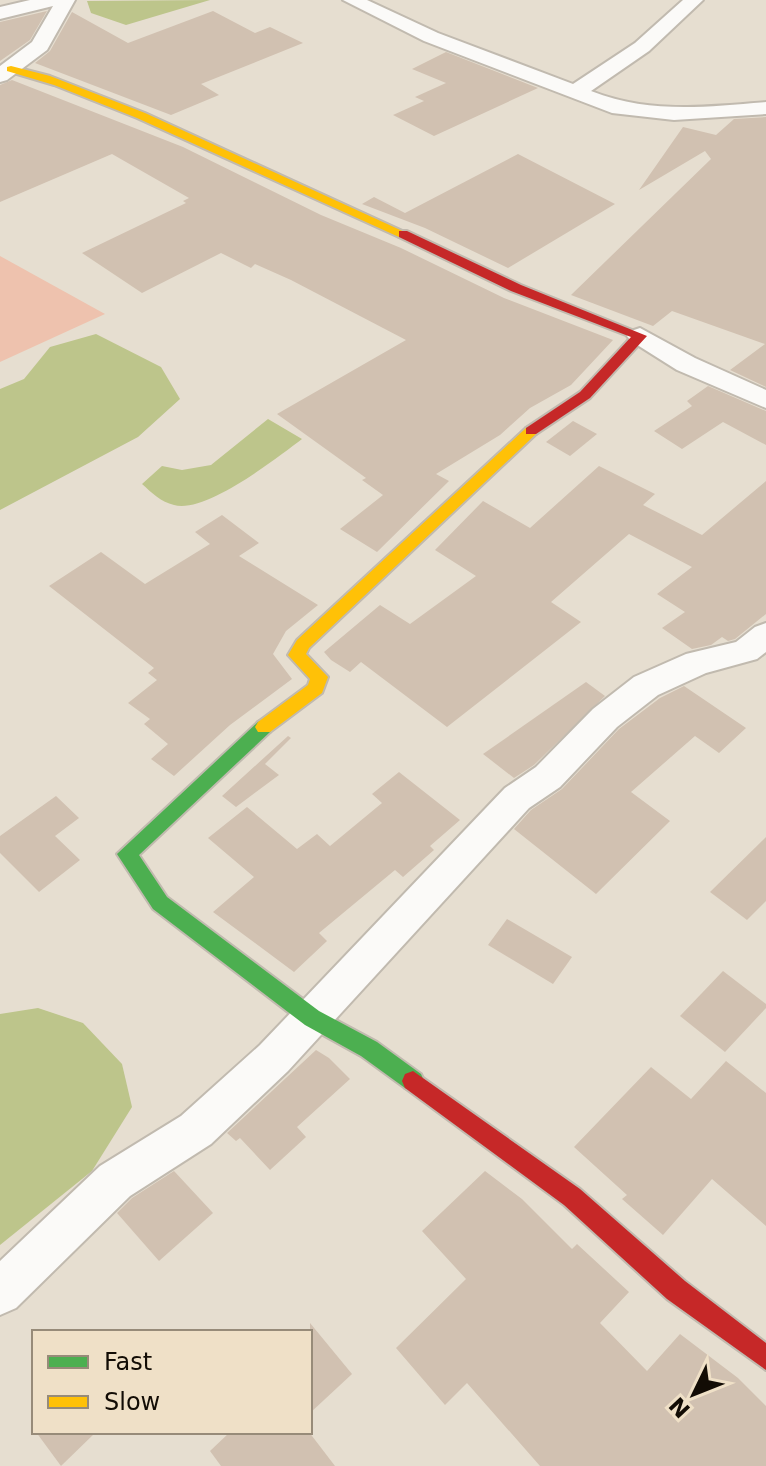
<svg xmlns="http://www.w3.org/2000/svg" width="766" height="1466" font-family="'DejaVu Sans',sans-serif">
<rect width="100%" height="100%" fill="#e6ded0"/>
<polygon fill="#eec2ae" points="0,256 105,314 0,362"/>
<g fill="#bdc58b">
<polygon points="210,0 126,25 91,13 87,1"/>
<polygon points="96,334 161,367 180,399 138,437 0,510 0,389 24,379 50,347"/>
<path d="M268,419L302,439C277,458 205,514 174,505C161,502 152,493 142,484L162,466L182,470L211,465Z"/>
<polygon points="38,1008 83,1023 122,1064 132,1107 92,1171 0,1245 0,1014"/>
</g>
<g fill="#d1c1b1">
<polygon points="47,11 30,40 0,61 0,22"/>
<polygon points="213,11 255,33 270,27 303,43 201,84 219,95 171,115 35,63 50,51 72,12 128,43"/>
<polygon points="446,52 538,88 434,136 393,115 424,101 415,97 446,83 412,69"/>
<polygon points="12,80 183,147 321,215 401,248 504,298 613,340 571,385 530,408 500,435 436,474 449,481 377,552 340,529 383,495 362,480 366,478 277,414 406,340 291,280 255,264 251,268 221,253 142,293 82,253 186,203 183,201 189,198 112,154 0,202 0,85"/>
<polygon points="766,117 766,387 730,370 765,344 672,311 653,326 571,295 711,159 705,151 639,190 683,127 716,135 734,119"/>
<polygon points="518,154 615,204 508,268 425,228 362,204 374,197 405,213"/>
<polygon points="708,386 766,411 766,445 723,422 682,449 654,431 692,406 687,401"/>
<polygon points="573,421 597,434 570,456 546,442"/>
<polygon points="599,466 655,494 643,505 702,535 766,481 766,614 735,639 728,641 722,637 711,645 692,649 662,628 685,612 657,594 692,567 629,534 551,602 581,622 447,727 361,662 350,672 331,660 324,652 380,605 410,624 476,576 435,550 483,501 530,528"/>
<polygon points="222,515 259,543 239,556 318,605 286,631 273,654 292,679 230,725 174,776 151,759 168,744 144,724 150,719 128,703 157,680 148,673 154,668 49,586 101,552 145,584 210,544 195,532"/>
<polygon points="586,682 605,696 534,765 514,778 483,754"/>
<polygon points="684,686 746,728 719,753 695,736 631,792 670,821 596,894 514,829 531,810 562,789 619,729 660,698"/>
<polygon points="288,736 291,738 265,764 279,775 236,807 222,796"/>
<polygon points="399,772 460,820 430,846 434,850 403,877 395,870 319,933 327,941 294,972 213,912 254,877 208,838 247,807 297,849 317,834 330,846 382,803 372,794"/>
<polygon points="56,796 79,818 55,836 80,860 39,892 0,853 0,836"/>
<polygon points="766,837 766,901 747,920 710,892"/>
<polygon points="507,919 572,957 553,984 488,945"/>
<polygon points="723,971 766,1004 766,1008 725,1052 680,1016"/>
<polygon points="316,1050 329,1058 350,1079 297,1127 306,1137 270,1170 240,1138 236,1141 227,1133"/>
<polygon points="726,1061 766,1093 766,1226 712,1179 663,1235 622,1199 627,1195 574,1147 651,1067 691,1099"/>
<polygon points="174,1171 213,1213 159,1261 117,1213 132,1198"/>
<polygon points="485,1171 522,1199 572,1249 577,1244 629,1292 600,1323 647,1371 680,1334 738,1378 766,1406 766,1466 540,1466 467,1383 445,1405 396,1348 466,1279 422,1231"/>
<polygon points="310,1323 352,1374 310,1413"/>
<polygon points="36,1432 96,1432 61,1466"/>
<polygon points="230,1432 309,1432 335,1466 221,1466 210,1451"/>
</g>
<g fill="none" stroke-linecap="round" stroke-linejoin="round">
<defs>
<g id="street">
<polygon points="30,0 75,0 47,50 7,80 0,82 0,66 32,42 53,6 0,19 0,7"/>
<path d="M343,0H367L438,33L573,84L635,43L683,0H703L649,51L591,91C650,114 704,107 766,102V114L674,120L612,113L424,41Z"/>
<polygon points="640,328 695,358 766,390 766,408 677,370 631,341 627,336 631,331"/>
<polygon points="766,623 766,652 757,659 706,673 658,695 617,727 560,787 529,808 288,1071 211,1144 130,1196 16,1308 0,1315 0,1261 100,1166 181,1116 260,1045 505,788 536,767 593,709 634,677 686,654 736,642 755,627"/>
</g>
<polygon id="fast" points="264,720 270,722 273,727 270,732 139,855 167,897 319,1011 377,1042 421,1074 424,1081 421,1088 413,1091 405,1088 361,1056 305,1025 153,909 117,854 258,722"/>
<g id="slow">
<polygon points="11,66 50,76 145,113 409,234 399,237 137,118 54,85 7,71 7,67"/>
<polygon points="531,426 538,431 536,434 309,648 306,654 328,677 322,693 270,732 258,732 255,727 258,722 308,685 310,679 288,655 297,640 526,428"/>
</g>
<g id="jam">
<polygon points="399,231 407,231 521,285 647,336 590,398 536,434 526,434 526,428 580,392 631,337 511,291 399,237"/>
<polygon points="413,1071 580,1189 685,1281 766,1343 766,1370 667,1299 564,1205 405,1088 402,1081 405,1074"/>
</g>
</defs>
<use href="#street" stroke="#c1baaf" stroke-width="4"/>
<use href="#fast" stroke="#c1baaf" stroke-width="4"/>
<use href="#slow" stroke="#c1baaf" stroke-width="4"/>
<use href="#jam" stroke="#c1baaf" stroke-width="4"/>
<use href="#street" fill="#fbfaf8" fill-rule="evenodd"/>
<use href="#fast" fill="#4caf50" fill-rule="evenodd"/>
<use href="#slow" fill="#ffc107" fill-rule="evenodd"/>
<use href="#jam" fill="#c62828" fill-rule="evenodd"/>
</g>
<rect x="32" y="1330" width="280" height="104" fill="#efe0c7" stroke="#978b79" stroke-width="2"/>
<rect x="48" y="1356" width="40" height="12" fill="#4caf50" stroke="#978b79" stroke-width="2"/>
<text x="104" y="1370" font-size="24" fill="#120c05">Fast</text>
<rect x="48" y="1396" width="40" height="12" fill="#ffc107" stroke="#978b79" stroke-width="2"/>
<text x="104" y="1410" font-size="24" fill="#120c05">Slow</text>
<g transform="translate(694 1394) rotate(227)" stroke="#efe0c7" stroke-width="6" paint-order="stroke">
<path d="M0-6L14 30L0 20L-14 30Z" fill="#120c05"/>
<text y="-12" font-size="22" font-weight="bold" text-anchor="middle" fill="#120c05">N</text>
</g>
</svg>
